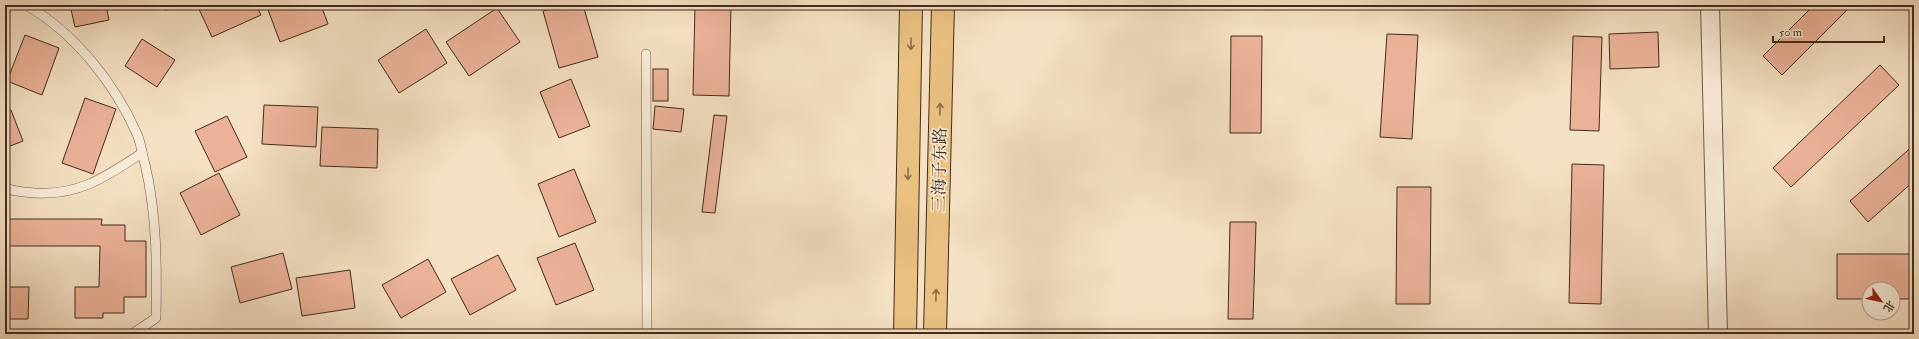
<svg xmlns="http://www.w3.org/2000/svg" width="1919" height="339" font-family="'IM FELL Double Pica','Noto Serif SC',serif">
<rect width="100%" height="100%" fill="#f4e0c2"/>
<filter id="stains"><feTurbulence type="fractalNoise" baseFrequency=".005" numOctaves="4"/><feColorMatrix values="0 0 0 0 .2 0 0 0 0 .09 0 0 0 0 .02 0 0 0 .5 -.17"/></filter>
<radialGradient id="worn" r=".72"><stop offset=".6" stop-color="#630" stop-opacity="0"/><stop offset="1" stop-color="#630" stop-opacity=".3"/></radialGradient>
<g fill="#ebb298" stroke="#432b1c">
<polygon points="70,5 106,5 109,20 75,27"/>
<polygon points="133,5 168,5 167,10"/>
<polygon points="197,5 256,5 261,15 212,37"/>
<polygon points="271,5 321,5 328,24 280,42 267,7"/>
<polygon points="563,5 583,5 598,57 559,68 543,11"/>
<polygon points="695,5 731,5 729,96 693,95"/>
<polygon points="1814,5 1852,5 1782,75 1763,56"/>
<polygon points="497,8 520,42 469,76 446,42"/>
<polygon points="426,29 447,63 399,93 378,60"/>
<polygon points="1658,32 1659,67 1610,69 1609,34"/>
<polygon points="1387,34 1418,35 1412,139 1380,137"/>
<polygon points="25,35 59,48 42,95 7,81"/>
<polygon points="1231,36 1262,36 1261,133 1230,133"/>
<polygon points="1573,36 1602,37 1599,131 1570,130"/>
<polygon points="142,39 175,60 157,87 125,66"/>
<polygon points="1880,65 1899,85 1791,187 1773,168"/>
<rect x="653" y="69" width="15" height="32"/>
<polygon points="571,79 590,126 559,138 540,92"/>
<polygon points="85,98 116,109 93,174 62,163"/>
<polygon points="264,105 318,107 316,147 262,144"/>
<polygon points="655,106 684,109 681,132 653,129"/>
<polygon points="11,110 23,141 5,148 5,112"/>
<polygon points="714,115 727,116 715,213 702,212"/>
<polygon points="227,116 247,157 215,172 195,131"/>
<polygon points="322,127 378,129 377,168 320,166"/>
<polygon points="1914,145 1914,181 1868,222 1850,201"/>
<polygon points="1572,164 1604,165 1601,304 1569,303"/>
<polygon points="574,169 596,222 559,237 538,184"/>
<polygon points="219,173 240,215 201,235 180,193"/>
<polygon points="1397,187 1431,187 1430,304 1396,304"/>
<polygon points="5,219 102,219 101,225 125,225 125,241 146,241 146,297 124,297 124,313 103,313 103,318 75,318 75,287 99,287 100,246 9,246 9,287 29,287 28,319 5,319"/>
<polygon points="1230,222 1256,222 1253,319 1228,319"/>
<polygon points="575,243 594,290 556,305 537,258"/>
<polygon points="283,253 292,289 240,303 231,267"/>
<polygon points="1837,254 1914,254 1914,299 1893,299 1893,289 1869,289 1869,299 1837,299"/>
<polygon points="498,255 516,290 470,315 451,279"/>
<polygon points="428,259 446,292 401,318 382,285"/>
<polygon points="350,270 355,308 302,316 296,278"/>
</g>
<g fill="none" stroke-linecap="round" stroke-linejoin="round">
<defs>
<g id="lane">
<path d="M26,5C75,33 115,84 137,134C141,143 142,154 145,164C157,215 157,266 156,318L132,334H113"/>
<polyline points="646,54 647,334"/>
<path d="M5,188C15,192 25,192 35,193C79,196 107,176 142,153"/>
</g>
<polyline id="street" points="1710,5 1718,334"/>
<g id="primary">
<polyline points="905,334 911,5"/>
<polyline points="935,334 943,5"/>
</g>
</defs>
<use href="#lane" stroke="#6f5846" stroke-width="10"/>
<use href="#street" stroke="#6f5846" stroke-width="20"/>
<use href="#primary" stroke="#432b1c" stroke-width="24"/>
<use href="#lane" stroke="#f8ebd7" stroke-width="9"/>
<use href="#street" stroke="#f8ebd7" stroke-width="18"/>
<use href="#primary" stroke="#eac081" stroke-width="22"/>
</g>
<defs><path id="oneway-shaft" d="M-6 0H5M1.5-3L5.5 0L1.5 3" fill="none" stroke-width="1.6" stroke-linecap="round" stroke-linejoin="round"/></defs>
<g stroke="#8e6e49">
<use href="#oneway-shaft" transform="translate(911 44) rotate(91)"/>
<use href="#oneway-shaft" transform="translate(940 109) rotate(-89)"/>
<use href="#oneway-shaft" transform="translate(908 174) rotate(91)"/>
<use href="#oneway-shaft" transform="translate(936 295) rotate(-89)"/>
</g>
<g text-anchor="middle" stroke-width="3" stroke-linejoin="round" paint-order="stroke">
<g font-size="17" fill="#432b1c" stroke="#f8ebd7">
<text transform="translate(939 170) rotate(-89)" y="6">三海子东路</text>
</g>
</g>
<rect width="1919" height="339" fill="none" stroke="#f4e0c2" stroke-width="20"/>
<rect x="6" y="6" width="1907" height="327" fill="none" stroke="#432b1c" stroke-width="2"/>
<rect x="10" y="10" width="1899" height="319" fill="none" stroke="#432b1c"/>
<g transform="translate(1881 301) rotate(123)"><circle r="19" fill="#f8ebd7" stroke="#b09e8c"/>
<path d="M0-3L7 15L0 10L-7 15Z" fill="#8f2418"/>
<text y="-6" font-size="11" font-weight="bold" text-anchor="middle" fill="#432b1c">北</text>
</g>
<path d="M1773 36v6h111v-6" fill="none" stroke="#432b1c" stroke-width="2"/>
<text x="1779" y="36" font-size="12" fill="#432b1c" stroke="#f8ebd7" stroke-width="3" paint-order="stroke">50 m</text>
<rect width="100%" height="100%" filter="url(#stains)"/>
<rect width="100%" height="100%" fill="url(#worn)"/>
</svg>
